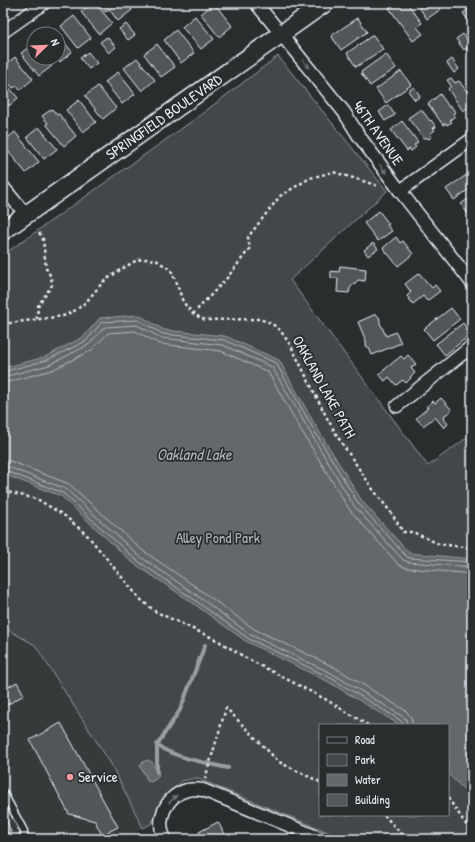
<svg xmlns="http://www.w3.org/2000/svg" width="475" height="842" font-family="'Patrick Hand',sans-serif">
<rect width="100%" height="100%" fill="#2a2d2e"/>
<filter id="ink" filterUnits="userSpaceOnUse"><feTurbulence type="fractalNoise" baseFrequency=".025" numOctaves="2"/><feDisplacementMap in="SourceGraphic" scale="8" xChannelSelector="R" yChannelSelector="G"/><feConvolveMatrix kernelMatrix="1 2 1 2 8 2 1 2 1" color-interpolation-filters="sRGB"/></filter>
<g filter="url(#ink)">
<polygon fill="#363a3b" points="3,627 34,645 111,764 143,828 122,839 3,839"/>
<path fill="#424648" stroke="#959ca0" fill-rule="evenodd" d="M278,56L387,191L290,280L428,466L472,434V839H345L196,778L182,781L160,807L151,824L143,828L111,764L35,645L3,627V255L195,119ZM320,725H448V815H320Z"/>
<g fill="#63686b" stroke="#989fa3">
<polygon points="139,315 164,330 225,336 279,360 314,423 362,501 409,553 472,559 472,797 448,774 448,725 400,725 327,681 247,642 187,599 132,562 61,496 3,474 3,368 45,357 83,337 100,318"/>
<polygon points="147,760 152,762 159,775 156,779 151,782 148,781 140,766 143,762"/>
</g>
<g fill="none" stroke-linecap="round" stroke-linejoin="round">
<g stroke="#b3bac0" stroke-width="1">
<polyline points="3,372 47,360 86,341 102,322 138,320 163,334 224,340 276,363 311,425 358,503 406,556 409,558 472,562"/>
<polyline points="3,377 49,365 88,345 105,327 137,325 161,338 223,345 272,367 307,427 354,506 403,560 408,562 472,567"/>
<polyline points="3,383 8,382 52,370 92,350 108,333 135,331 160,344 221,351 268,372 301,430 349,509 399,565 407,568 472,574"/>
<polyline points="3,460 10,461 69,484 142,550 196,587 254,629 334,667 406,711 411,717 413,725"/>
<polyline points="3,466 8,467 66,489 138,555 192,592 251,635 331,673 402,716 406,719 407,725"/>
<polyline points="3,471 6,471 63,493 135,559 189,596 249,639 329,677 400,720 402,722 402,725"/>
</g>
<g stroke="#989fa3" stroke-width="4">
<path d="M205,645L180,710L157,745C174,758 207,763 228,768"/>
<polyline points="157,745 157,772"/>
</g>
</g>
<g fill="#535759" stroke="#e8f1f8">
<polygon points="91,3 95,3 112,23 99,34 81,12"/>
<polygon points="97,3 127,3 132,10 118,21 109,9 105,12"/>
<polygon points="214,3 232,26 219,37 201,14"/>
<polygon points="396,3 407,3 422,23 417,27 423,34 413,41 389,8"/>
<polygon points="416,3 437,3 441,9 427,19"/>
<polygon points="472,6 472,22 470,23 463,13"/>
<polygon points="74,16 91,38 78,48 61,26"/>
<polygon points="195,16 214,39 201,49 182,27"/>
<polygon points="358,18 367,32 341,50 332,37 333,36 332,35"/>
<polygon points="126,24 135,35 128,40 119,29"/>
<polygon points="54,29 72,52 60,62 57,58 58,58 58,34 48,34"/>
<polygon points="176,30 194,53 181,63 164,40"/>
<polygon points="463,34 471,44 464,50 456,39"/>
<polygon points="373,35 383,49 356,67 347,53"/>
<polygon points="107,37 116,47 109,53 100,42"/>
<polygon points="34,43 34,58 46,58 52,66 39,76 21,53"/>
<polygon points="157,44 175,67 161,77 144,54"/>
<polygon points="472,45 472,57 466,49"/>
<polygon points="88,52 97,63 89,69 80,58"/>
<polygon points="386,54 396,68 370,86 361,73 362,73 361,72"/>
<polygon points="15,57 33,79 20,90 17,86 13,88 3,76 3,72 5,71 3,69 3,67"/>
<polygon points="137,58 155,80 142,91 124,68"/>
<polygon points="452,59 459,69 454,73 447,63"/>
<polygon points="401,71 411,85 386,103 376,89"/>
<polygon points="118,72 135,94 122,104 105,82"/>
<polygon points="451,78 455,83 459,81 468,93 470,92 472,95 472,107 471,108 470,106 463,111 448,89 451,86 447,80"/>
<polygon points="3,80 18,98 9,106 5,100 3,102"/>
<polygon points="98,86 116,108 103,119 85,96"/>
<polygon points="414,87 420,96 415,100 408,91"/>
<polygon points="440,94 449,107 451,106 455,112 453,114 455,116 450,120 452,122 447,125 446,123 443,125 428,104"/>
<polygon points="79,100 96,122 83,132 66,110"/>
<polygon points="388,105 395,115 385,121 379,112"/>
<polygon points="52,109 57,115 59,114 76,136 64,146 46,124 48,123 42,116"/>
<polygon points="421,109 430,121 431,120 436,127 433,128 435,130 430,134 432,137 428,139 426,137 424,139 408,118"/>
<polygon points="402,121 418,142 414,145 416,147 411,151 409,149 407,151 391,130"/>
<polygon points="39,127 57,149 44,159 27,137"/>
<polygon points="15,132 39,162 26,173 3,145 3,142"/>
<polygon points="468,174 472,179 472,187 454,200 446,189"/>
<polygon points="472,196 472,211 468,214 461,204"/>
<polygon points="379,211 389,224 387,225 392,231 378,241 364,223"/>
<polygon points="396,237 400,243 403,241 413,254 398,266 383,248"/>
<polygon points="373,243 378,249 368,256 364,250"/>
<polygon points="340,266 366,269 365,281 358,280 350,288 349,293 337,292 338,278 331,278 331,271 339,272"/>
<polygon points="419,273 432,288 435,285 440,291 427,301 423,296 413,304 407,296 411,292 405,284"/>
<polygon points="451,308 460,319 433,340 424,329"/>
<polygon points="376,314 379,317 380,320 380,323 386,336 396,332 401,343 372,355 369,348 367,347 366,344 366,341 358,322"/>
<polygon points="463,323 471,334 445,355 436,344"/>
<polygon points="408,355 416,364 411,368 415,373 410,377 411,378 406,383 403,380 396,385 389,377 385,381 379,374 401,356 404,359"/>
<polygon points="441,398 452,410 444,416 445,418 444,419 448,424 444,428 435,417 423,426 416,418 428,408 426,407 433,401 435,403"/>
<polygon points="17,682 24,695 3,707 3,690"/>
<polygon points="61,723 118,827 102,835 95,821 69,814 30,740"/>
<polygon points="3,810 11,832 3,835"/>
<polygon points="218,822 227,839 203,839 199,832"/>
</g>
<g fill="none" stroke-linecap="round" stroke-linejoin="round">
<defs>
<polyline id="lane" points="3,792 24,831 24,839"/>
<g id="street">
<polyline points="256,3 344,112 359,136 400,191 472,283"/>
<polyline points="3,32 44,3"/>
<polyline points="3,187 26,215"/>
<polyline points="400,191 472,139"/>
<polyline points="397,406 472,346"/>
<path d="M165,839C155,820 166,796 187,790C192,789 197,789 203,790L322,839"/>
</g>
<polyline id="secondary" points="3,231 325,3"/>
</defs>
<use href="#lane" stroke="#e8f1f8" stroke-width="9"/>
<use href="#street" stroke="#e8f1f8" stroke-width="15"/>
<use href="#secondary" stroke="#e8f1f8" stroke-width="20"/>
<g stroke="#e8f1f8" stroke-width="2.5" stroke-dasharray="3 3" stroke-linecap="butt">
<polyline points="193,314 227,278 250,248 248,237 280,196 310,178 333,172 357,179 378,186"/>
<polyline points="37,319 38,306 52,285 51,277 46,268 43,239 38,231"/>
<polyline points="3,325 10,323 63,316 76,310 86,302 103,282 120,270 137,260 147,259 156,260 171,270 176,281 183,302 193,314 205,320 259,319 271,323 280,330 291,346 327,418 339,439 372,488 392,514 403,532 413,532 439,544 472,548"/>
<polyline points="3,491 37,499 65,516 88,536 140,599 156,612 217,640 246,658 325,699 368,725"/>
<polyline points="205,779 226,708 279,762 320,782"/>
<polyline points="448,798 472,833"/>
<polyline points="384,815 406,839"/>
</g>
<use href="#lane" stroke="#2a2d2e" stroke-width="6"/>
<use href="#street" stroke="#2a2d2e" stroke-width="12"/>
<use href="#secondary" stroke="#2a2d2e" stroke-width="17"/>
</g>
<defs><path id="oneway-solid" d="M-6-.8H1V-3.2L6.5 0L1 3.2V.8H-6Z"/></defs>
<g fill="#6c7275">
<use href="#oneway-solid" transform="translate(306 64) rotate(51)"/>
<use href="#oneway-solid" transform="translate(383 169) rotate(53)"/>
<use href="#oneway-solid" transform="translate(173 799) rotate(-44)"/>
</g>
</g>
<circle fill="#ff9aa2" stroke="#2a2d2e" stroke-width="1.5" cx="70" cy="777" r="4"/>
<g text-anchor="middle" stroke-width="3.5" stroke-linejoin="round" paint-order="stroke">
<g font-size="15" fill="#e8f1f8" stroke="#2a2d2e">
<text transform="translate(164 117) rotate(-35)" y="5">SPRINGFIELD BOULEVARD</text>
<text transform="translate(378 133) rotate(55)" y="5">46TH AVENUE</text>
<text transform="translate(324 387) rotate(61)" y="5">OAKLAND LAKE PATH</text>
</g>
<g font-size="15" fill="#aeb5ba" stroke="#2a2d2e">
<text x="218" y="543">Alley Pond Park</text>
</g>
<g font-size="15" fill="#e8f1f8" stroke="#2a2d2e" text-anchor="start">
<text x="78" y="782">Service</text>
</g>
<g font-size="16" font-style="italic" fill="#acb3b9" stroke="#2a2d2e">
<text x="194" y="460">Oakland Lake</text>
</g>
</g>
<rect width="475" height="842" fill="none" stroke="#2a2d2e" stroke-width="16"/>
<rect x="8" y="8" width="459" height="826" fill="none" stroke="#e8f1f8" stroke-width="1.5" filter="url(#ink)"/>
<rect x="319" y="724" width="130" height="92" fill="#2a2d2e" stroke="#767b7f"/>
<rect x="327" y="737" width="20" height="6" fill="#2a2d2e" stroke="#767b7f"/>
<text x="355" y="744" font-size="12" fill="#e8f1f8">Road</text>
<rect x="327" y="754" width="20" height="12" fill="#424648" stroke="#767b7f"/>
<text x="355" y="764" font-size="12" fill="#e8f1f8">Park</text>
<rect x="327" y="774" width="20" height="12" fill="#63686b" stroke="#767b7f"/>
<text x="355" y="784" font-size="12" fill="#e8f1f8">Water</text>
<rect x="327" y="794" width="20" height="12" fill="#535759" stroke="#767b7f"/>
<text x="355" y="804" font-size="12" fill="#e8f1f8">Building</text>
<g transform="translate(46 46) rotate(67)"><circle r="19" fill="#2a2d2e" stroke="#767b7f"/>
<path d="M0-3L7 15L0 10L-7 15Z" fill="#ff9aa2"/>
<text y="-6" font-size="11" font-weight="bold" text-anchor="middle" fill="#e8f1f8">N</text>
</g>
</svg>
